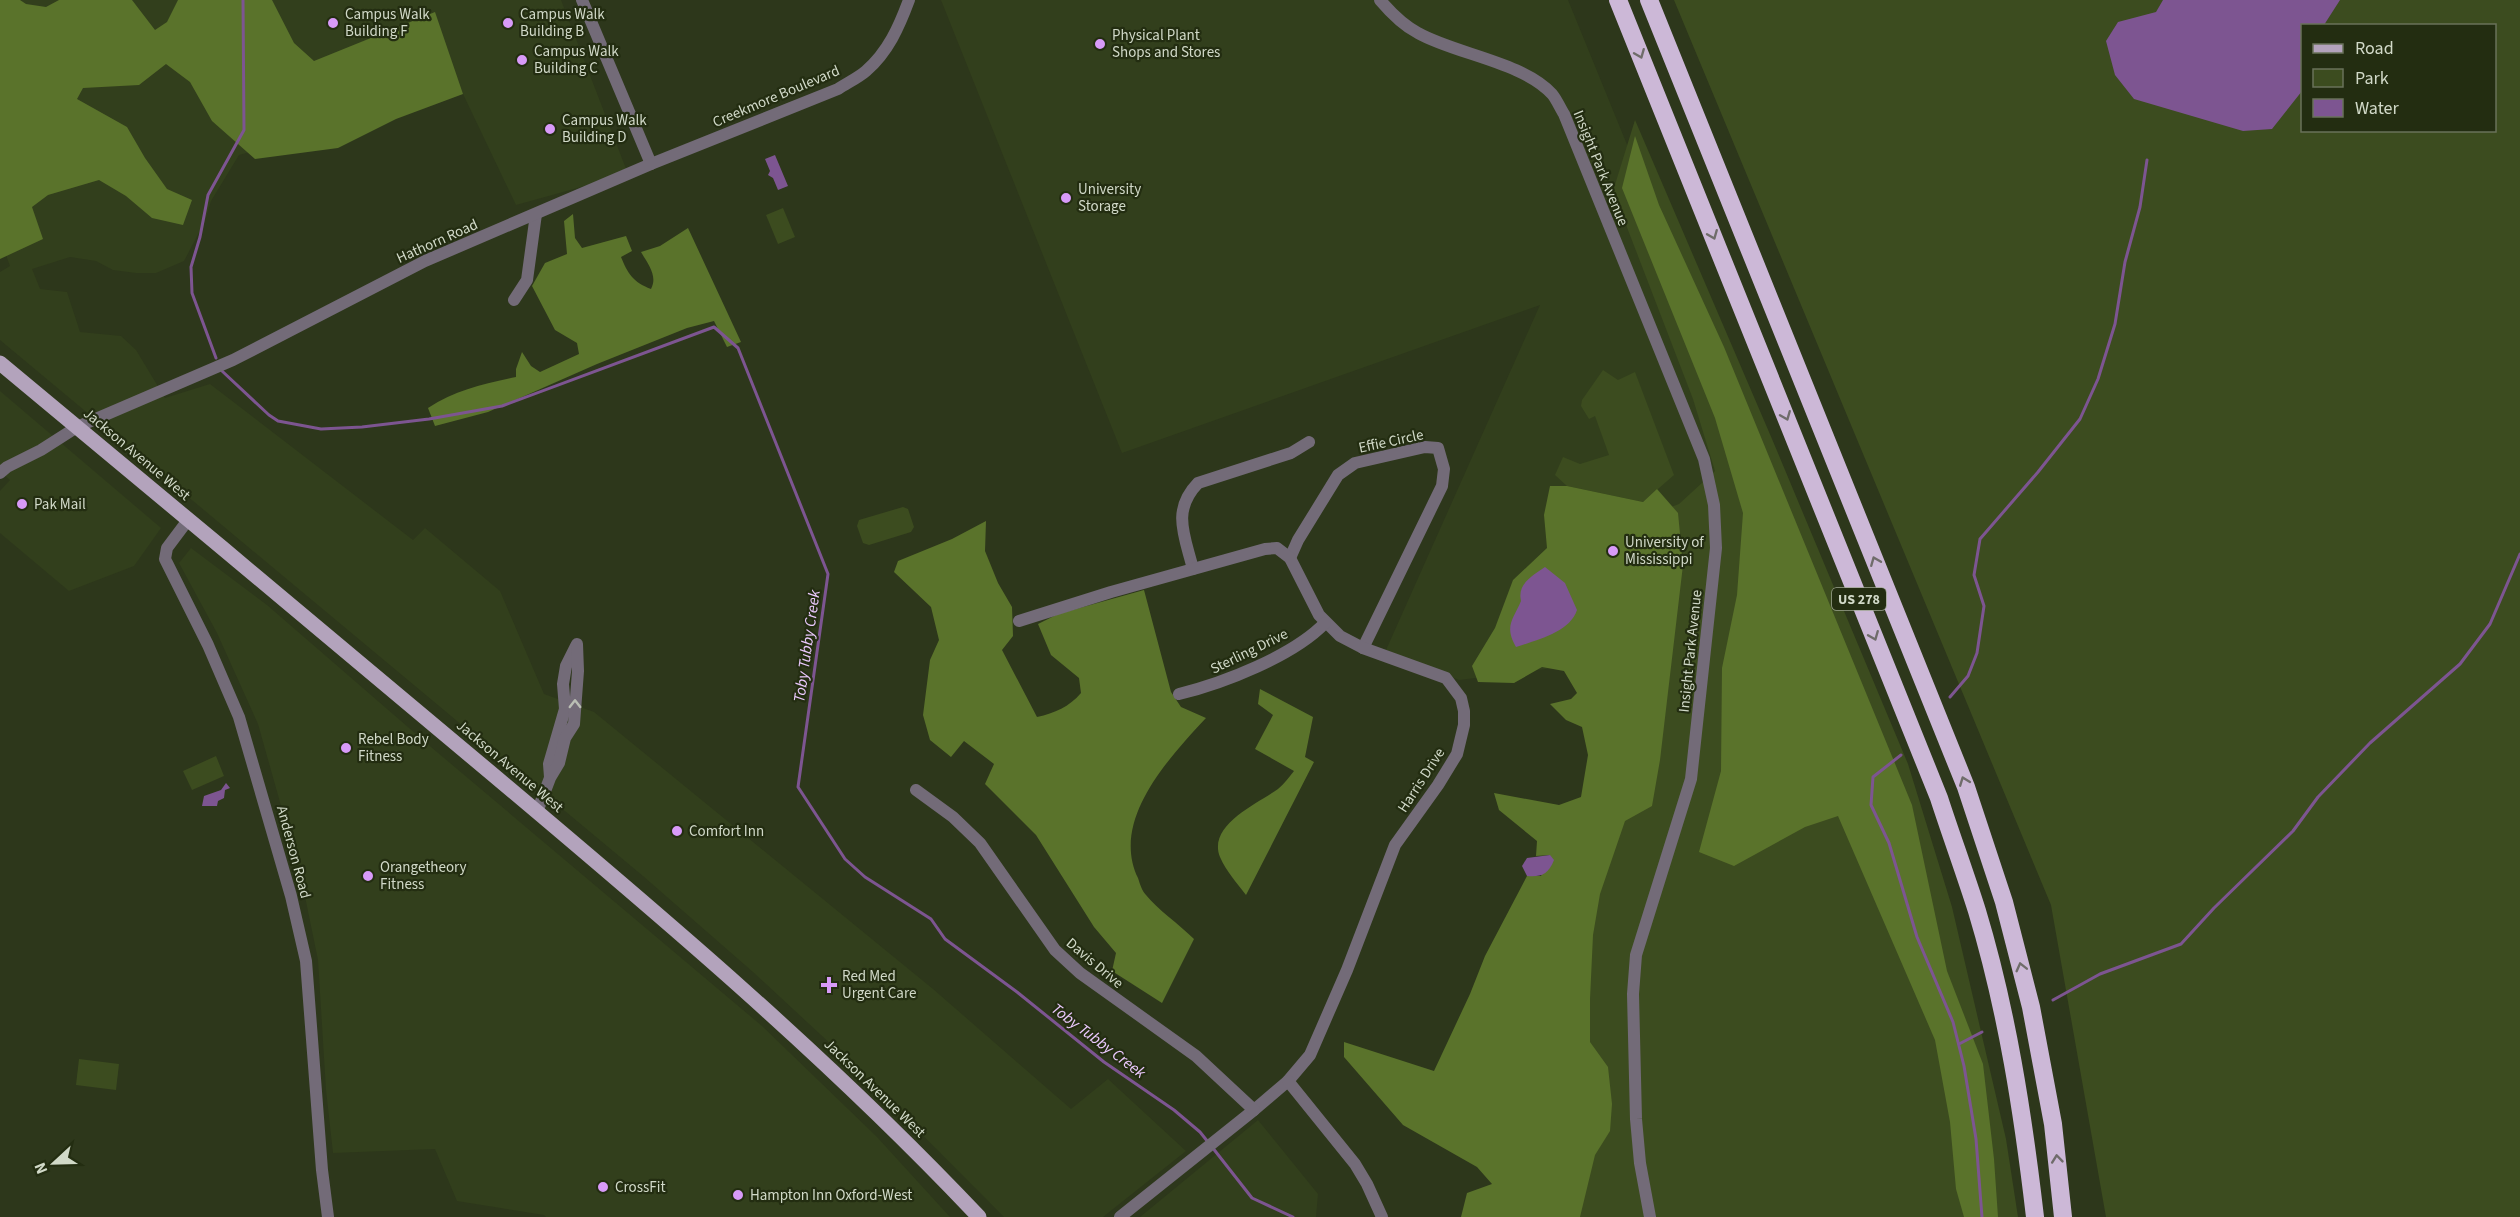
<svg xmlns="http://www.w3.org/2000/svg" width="2520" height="1217" viewBox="0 0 2520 1217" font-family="'Source Sans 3',sans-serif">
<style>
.built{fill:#323f1c}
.green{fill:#3c4c1f;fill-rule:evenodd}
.forest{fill:#5a732b}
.water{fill:#7d5591}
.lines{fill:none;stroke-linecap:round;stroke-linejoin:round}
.stream{stroke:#7d5591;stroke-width:3}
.minor{stroke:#736b78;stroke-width:12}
.major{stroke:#b3a3bc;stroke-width:15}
.highway{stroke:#ccb8d7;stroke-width:18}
.oneway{stroke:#6f6c6a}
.oneway2{stroke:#babeb4}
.poi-dot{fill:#d89af8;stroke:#232d11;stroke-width:2}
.labels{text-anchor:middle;stroke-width:4.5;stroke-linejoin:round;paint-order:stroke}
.shield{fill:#232d11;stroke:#9da591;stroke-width:1.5}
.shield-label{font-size:14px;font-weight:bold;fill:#d1d9c8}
.poi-label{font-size:15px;fill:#d1d9c8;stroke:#232d11;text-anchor:start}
.street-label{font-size:15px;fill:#d1d9c8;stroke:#232d11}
.water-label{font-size:16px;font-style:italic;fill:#eccaff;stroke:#232d11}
</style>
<rect width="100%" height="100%" fill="#2d371b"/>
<g class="built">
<path d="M0,0H561L628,174L516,205L463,94L239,155L211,201L205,221L184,261L156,273H136L113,270L96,261L70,257L32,269L40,289L67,292L80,332L121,336L136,350L165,398L210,384L413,540L425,528L500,591L544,694L594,712L933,989L1071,1109L1108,1079L1186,1151L1103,1217H1004L848,1060L753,972L643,876L0,340V272L10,266L0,239Z"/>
<path d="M941,0H1568L1690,299L1913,831L1694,650L1459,680L1386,650L1540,305L1122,453Z"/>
<path d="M0,391L161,528L134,566L69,591L0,533V491L10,480L0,471Z"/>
<path d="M191,548L267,605L431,747L762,1026L877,1137L950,1217H546L544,1215L457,1201L435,1149L333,1153L326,1090L318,960L301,877L258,724L217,633L179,563Z"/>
<path d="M1258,1120L1318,1194L1316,1217H1140Z"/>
</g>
<g class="green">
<path d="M1674,0H2520V1217H2106L2051,905ZM2302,26H2494V130H2302Z"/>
<path d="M1635,120L1772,439L1908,764L1952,907L2006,1139L2018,1217H1512L1612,785L1596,535L1679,504L1715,471L1693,399L1613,191Z"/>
<path d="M783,208L795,237L778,244L766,215Z"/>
<path d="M1603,370L1618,380L1635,372L1674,475L1643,502L1567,486L1555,475L1563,457L1580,464L1609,455L1595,416L1589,419L1581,406L1582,400Z"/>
<path d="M903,507L908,509L914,527L911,532L869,545L863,543L857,526L859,520Z"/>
<path d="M216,756L224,776L192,790L183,771Z"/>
<path d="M79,1059L119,1064L116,1090L76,1085Z"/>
</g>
<g class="forest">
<path d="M0,0H20L26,4L46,7L59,0H132L155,30L167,22L178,0H272L294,43L314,61L435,12L463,94L396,119L338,148L255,159L212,121L190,82L166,64L139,85L83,88L77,99L127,127L145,158L167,189L192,200L183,225L152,218L126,196L99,180L48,195L32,207L43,239L0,259Z"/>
<path d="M1635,136L1659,205L1724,347L1912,805L1947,971L1983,1064L1994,1159L1998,1217H1964L1956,1189L1950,1122L1935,1040L1838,816L1805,827L1734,866L1699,852L1721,771L1722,668L1737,595L1743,513L1715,418L1622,188Z"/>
<path d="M573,214L575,238L582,248L626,236L632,251L621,257C628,274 633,282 651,289C658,276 648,264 641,252L660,246L688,228L741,342L727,347L714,321L687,328L597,364L488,412L435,426L428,408C456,390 483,384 516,377V369L522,352L531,366L540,372L579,354L577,343L555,330L532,286L545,263L567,254L564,221Z"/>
<path d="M1550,486H1567L1643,502L1657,489L1678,513L1683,565L1660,760L1652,806L1625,821L1600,894L1593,935L1590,999V1042L1608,1067L1612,1104L1610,1131L1595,1155L1580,1217H1461L1467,1193L1492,1184L1477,1167L1403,1125L1344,1057V1042L1434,1071L1470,994L1485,956L1527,876H1541L1550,855L1536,856L1537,841L1499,810L1494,793L1559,805L1581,797L1588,755L1582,727L1566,720L1550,704L1571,699L1577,693L1564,671L1542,667L1514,683L1478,682L1472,666L1495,628L1513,580L1547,548L1544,515Z"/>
<path d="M986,521L985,551L998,583L1012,607L1013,636L1002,650L1037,717C1055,713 1069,707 1081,693L1079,678L1051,655L1038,624L1058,614L1144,590L1171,692L1181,707L1206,718C1169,758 1110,820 1138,878C1140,884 1142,891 1146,895C1157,909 1180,925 1194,939L1162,1003L1112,971L1116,953L1094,927L1036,835L985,784L994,764L964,741L951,757L930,740L923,715L930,660L939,640L931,607L894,572L898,561L952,539Z"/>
<path d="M1260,689L1313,717L1305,757L1314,762L1246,895C1237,883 1226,871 1220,857C1207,825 1259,803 1278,789C1284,784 1289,777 1294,771L1255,749L1273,715L1258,704Z"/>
</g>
<g class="water">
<path d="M2163,0H2340L2324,25L2302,26V91L2272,129L2243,131L2134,99L2115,75L2106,41L2118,22L2156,12Z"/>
<path d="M775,155L788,186L778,190L773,178L768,175L770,171L765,159Z"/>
<path d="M1545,567L1565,583L1577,610C1570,632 1537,640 1516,647C1504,626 1513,620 1521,601C1517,584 1532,576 1545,567Z"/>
<path d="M226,783L230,788L225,790L224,798L218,801L217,806H202L204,796L221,790Z"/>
<path d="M1550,855L1554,860C1548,875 1541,877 1527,876L1522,866L1527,858Z"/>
</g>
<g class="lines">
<g class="stream">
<path d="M216,358L192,293L191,267L200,237L208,195L244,130L243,0"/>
<path d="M222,371L269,415L278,421L321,429L362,427L429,419L502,406L714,327L738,348L828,574L798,787L845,859L865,877L931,919L945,939L1017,992L1104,1062L1174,1110L1200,1132L1208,1142"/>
<path d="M1950,697L1968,676L1977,653L1984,606L1974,575L1980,539L2038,472L2080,419L2098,379L2115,324L2125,262L2140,207L2147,160"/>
<path d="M1901,755L1873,777L1871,805L1889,843L1917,937L1953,1022L1964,1066L1976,1139L1982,1217"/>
<path d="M2053,1000L2100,974L2181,944L2214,908L2293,831L2318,797L2370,743L2460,664L2490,624L2520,554"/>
<path d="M1959,1044L1982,1032"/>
<path d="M1212,1147L1252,1198L1293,1217"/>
</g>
<g class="minor">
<path d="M582,0L651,164"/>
<path d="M1380,0C1391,13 1403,25 1418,33C1455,54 1523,62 1552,94C1557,100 1560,108 1564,114L1704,459L1714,505L1716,548L1691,779L1636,955L1633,994L1636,1119L1640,1163L1650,1217"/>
<path d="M514,300L527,280L536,214"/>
<path d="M0,473L7,467L41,450L77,427L233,360L425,261L651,164L838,89C847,83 858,78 866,71C888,52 899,27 909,0"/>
<path d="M188,520L167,548L165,559L208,645L239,717L291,896L306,961L322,1170L328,1217"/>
<path d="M1290,558L1298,540L1338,475L1355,463L1425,447L1438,448L1444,469L1442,486L1363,648"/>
<path d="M1193,569C1185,536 1171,511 1198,483L1291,453L1309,442"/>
<path d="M1019,621L1111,592L1265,549L1277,548L1290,558L1319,615L1340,636L1363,648L1446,678L1461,698L1464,711V725L1457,754L1438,785L1395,845L1347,970L1310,1055L1288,1081L1254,1110L1120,1217"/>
<path d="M1179,694C1224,683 1293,656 1325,623"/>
<path d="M550,777L549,764L565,709L563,684L566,666L576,646"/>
<path d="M916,790L953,817L980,843L1055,950L1080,973L1196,1056L1254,1110"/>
<path d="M537,812L550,778L559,763L565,738L574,724L578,671L577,644"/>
<path d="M1288,1081L1355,1164L1367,1184L1382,1217"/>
</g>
<path class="major" d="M0,363C164,499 328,636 491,773C660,915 828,1057 979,1217"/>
<g class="highway">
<path d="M1618,0L1939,798C1951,835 1965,873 1977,911C2007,1010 2023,1114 2035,1217"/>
<path d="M1649,0L1966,787L2004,902L2031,1007L2053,1124L2063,1217"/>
</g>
</g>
<defs><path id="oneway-chevron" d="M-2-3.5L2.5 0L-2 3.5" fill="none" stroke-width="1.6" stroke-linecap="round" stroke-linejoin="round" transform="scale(1.5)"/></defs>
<g class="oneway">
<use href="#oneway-chevron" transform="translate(1640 54) rotate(68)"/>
<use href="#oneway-chevron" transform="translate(1713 235) rotate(68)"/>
<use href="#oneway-chevron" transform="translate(1786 416) rotate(68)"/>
<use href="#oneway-chevron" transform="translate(1875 561) rotate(-112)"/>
<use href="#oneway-chevron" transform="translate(1874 636) rotate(68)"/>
<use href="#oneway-chevron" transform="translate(1964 781) rotate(-111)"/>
<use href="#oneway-chevron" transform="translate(2021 967) rotate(-104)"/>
<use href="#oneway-chevron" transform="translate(2057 1159) rotate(-96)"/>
</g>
<use class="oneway2" href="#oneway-chevron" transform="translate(575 704) rotate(-90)"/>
<g class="poi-dot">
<circle cx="333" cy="23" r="6"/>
<circle cx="508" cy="23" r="6"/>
<circle cx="1100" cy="44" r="6"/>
<circle cx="522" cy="60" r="6"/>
<circle cx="550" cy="129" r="6"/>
<circle cx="1066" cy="198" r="6"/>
<circle cx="22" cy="504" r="6"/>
<circle cx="1613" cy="551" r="6"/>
<circle cx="346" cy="748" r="6"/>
<circle cx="677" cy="831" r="6"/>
<circle cx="368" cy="876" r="6"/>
<path d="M826 976h6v6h6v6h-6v6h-6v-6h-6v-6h6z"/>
<circle cx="603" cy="1187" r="6"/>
<circle cx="738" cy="1195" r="6"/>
</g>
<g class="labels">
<rect class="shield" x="1832" y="588" width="54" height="22" rx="4.5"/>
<g class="shield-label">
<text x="1859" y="604">US 278</text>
</g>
<g class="poi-label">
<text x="345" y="19">Campus Walk<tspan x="345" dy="17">Building F</tspan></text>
<text x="520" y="19">Campus Walk<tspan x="520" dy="17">Building B</tspan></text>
<text x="1112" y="40">Physical Plant<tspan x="1112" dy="17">Shops and Stores</tspan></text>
<text x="534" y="56">Campus Walk<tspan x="534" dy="17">Building C</tspan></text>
<text x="562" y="125">Campus Walk<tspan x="562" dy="17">Building D</tspan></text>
<text x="1078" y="194">University<tspan x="1078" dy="17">Storage</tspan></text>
<text x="34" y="509">Pak Mail</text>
<text x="1625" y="547">University of<tspan x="1625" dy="17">Mississippi</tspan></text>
<text x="358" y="744">Rebel Body<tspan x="358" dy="17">Fitness</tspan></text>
<text x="689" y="836">Comfort Inn</text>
<text x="380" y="872">Orangetheory<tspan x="380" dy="17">Fitness</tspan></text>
<text x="842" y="981">Red Med<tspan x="842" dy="17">Urgent Care</tspan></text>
<text x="615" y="1192">CrossFit</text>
<text x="750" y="1200">Hampton Inn Oxford-West</text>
</g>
<g class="street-label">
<text transform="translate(776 96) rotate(-23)" y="5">Creekmore Boulevard</text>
<text transform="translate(1601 168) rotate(68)" y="5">Insight Park Avenue</text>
<text transform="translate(437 241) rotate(-24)" y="5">Hathorn Road</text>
<text transform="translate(1391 441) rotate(-12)" y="5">Effie Circle</text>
<text transform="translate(137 454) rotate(40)" y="5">Jackson Avenue West</text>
<text transform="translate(1249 651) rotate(-26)" y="5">Sterling Drive</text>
<text transform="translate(1690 651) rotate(-84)" y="5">Insight Park Avenue</text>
<text transform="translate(510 766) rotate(40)" y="5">Jackson Avenue West</text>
<text transform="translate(1421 780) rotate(-57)" y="5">Harris Drive</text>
<text transform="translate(294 852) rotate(75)" y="5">Anderson Road</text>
<text transform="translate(1095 963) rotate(40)" y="5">Davis Drive</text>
<text transform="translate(875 1088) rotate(44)" y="5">Jackson Avenue West</text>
</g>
<g class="water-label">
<text transform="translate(806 646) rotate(-82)" y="6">Toby Tubby Creek</text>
<text transform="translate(1099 1040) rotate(37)" y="6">Toby Tubby Creek</text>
</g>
</g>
<rect x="2301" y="24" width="195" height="108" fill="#232d11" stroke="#69725a" stroke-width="1.5"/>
<rect x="2313" y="44" width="30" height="9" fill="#b3a3bc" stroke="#69725a" stroke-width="1.5"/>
<text x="2355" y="54" font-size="18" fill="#d1d9c8">Road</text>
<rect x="2313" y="69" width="30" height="18" fill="#3c4c1f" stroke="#69725a" stroke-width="1.5"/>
<text x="2355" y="84" font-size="18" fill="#d1d9c8">Park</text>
<rect x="2313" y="99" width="30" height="18" fill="#7d5591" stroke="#69725a" stroke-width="1.5"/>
<text x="2355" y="114" font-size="18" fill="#d1d9c8">Water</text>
<g transform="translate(54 1163) rotate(248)" stroke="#232d11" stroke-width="4.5" paint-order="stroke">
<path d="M0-4.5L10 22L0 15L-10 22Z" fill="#d1d9c8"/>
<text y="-9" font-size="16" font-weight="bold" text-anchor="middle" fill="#d1d9c8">N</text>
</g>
</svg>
